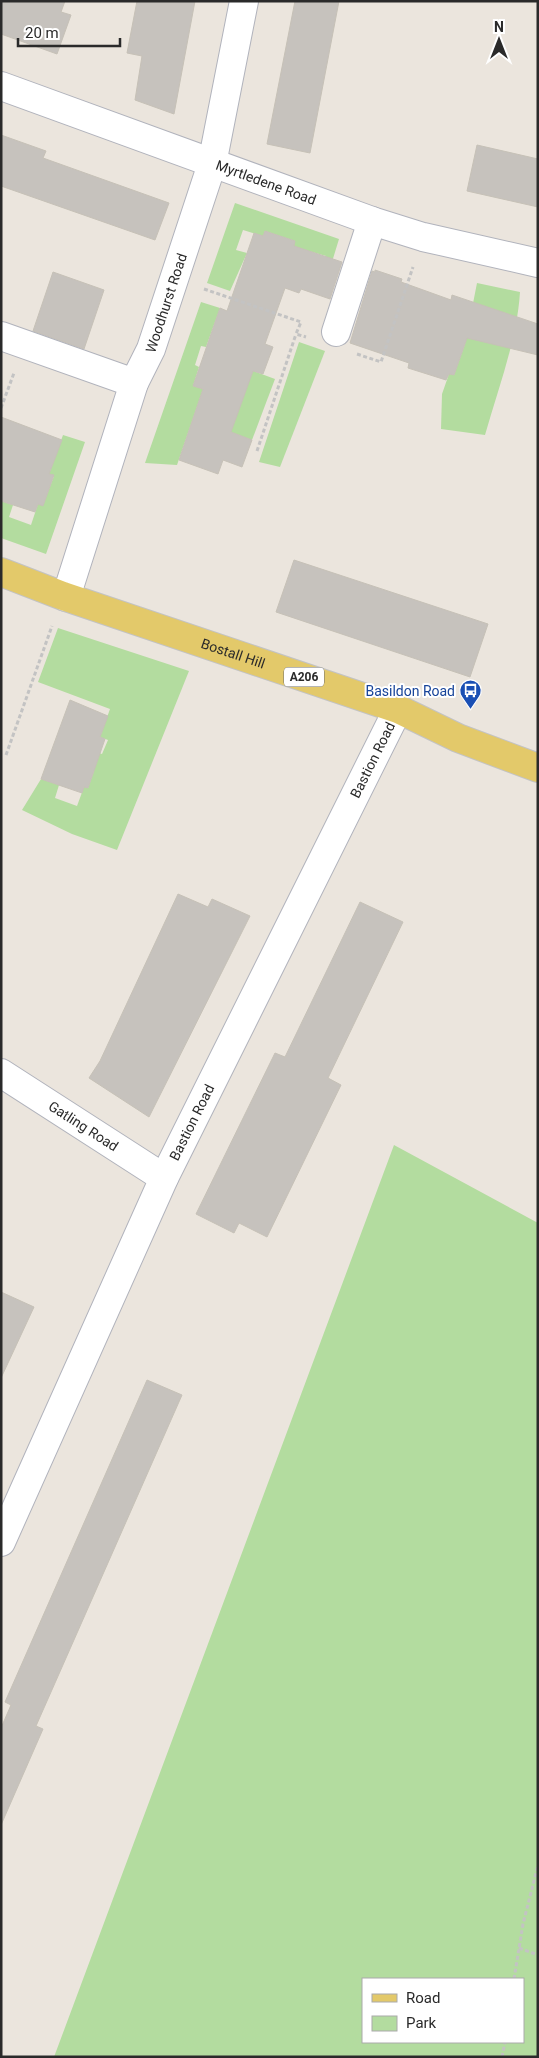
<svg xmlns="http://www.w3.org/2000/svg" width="539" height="2058" viewBox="0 0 539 2058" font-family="Roboto,sans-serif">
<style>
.green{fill:#b3dc9f;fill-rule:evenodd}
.building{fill:#c6c2bd;stroke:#c6c1b7}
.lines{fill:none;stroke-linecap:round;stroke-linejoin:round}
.minor-casing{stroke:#b1b3bc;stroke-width:30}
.major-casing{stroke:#c3c3c3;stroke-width:30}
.path{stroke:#c3c3c3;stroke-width:3;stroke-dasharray:4 2.5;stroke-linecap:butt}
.minor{stroke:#fff;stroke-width:28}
.major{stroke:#e3c96a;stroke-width:28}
.labels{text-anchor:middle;stroke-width:4;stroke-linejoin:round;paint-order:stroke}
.shield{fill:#fff;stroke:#6a6a6a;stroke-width:1}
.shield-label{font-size:12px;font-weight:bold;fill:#2a2a2a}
.street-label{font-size:14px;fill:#2a2a2a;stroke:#fff}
.transit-label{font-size:14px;fill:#164399;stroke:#fff;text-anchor:end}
</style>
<rect width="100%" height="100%" fill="#ebe5dd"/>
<g class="green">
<path d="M235,203L339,239L328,275L326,256L305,250L292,251L295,241L265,231L263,236L243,230L236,250L247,253L230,291L207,283Z"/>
<path d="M477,283L520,292C517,340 498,389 485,435L441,429L442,394L449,374L454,375L465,344Z"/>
<path d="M201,302L220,308L206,347L201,346L195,365L199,367L193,386L203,389L177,465L145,463Z"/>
<path d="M299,342L325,351L280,467L259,462Z"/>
<path d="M237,365L275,379L252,440L225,430Z"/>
<path d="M63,435L85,442L46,554L1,538V501L13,505L9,517L31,525L38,504L43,505L54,476L49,474Z"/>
<path d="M58,628L189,671L117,850L72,834L22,810L41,779L59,785L55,798L77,806L84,787L88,788L94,771L90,769L96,752L102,754L108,740L100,737L110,709L38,682Z"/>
<path d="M394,1145L538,1223V2057H54ZM363,1979H523V2042H363Z"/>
</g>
<g class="building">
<path d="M1,1H65L61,12L71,15L57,54L1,34Z"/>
<path d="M137,1H195L174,114L135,100L142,56L127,53Z"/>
<path d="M295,1H339L310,153L267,144Z"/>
<path d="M1,135L46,151L43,158L169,203L155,240L1,186Z"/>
<path d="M477,145L538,159V207L467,191Z"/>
<path d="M265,231L295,241L294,246L342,262L330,299L301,289L299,293L285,288L265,344L273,347L263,374L253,371L231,432L252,440L242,467L223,460L218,474L179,460L203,389L193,386L220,308L227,311L254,233L263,236Z"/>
<path d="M375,270L402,279L401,282L451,300L452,295L538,324V355L467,338L454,375L449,374L446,380L408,368L409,363L350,343L372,271L375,272Z"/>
<path d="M53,272L104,290L84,349L33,331Z"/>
<path d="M1,417L62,440L49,474L54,475L43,506L38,504L35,512L1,501Z"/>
<path d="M294,560L488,624L470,677L276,612Z"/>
<path d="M70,700L108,716L100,737L105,739L88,788L84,787L82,793L41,779Z"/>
<path d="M178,894L208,907L212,899L250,916L149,1117L89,1078L100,1061Z"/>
<path d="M360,902L403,922L328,1078L341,1085L267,1237L239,1223L234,1233L196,1214L275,1053L285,1057Z"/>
<path d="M1,1292L34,1307L1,1378Z"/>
<path d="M147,1380L182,1395L36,1726L43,1729L1,1825V1728L11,1705L5,1702Z"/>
</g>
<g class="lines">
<defs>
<g id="minor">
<path id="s1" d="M1,86L372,221L423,237L538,263"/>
<path d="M336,332L372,221"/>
<path d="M1,336L134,383"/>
<path id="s2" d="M66,597L134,383L151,349L212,164L244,1"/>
<path id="s3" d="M1,1073L164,1178"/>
<path id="s4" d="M1,1542L164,1178L398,709"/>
</g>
<g id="major">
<path id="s5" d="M1,572L63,596L398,709L458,738L538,768"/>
</g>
</defs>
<use href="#minor" class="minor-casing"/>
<use href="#major" class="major-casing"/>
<g class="path">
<path d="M204,289L301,322L296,334L306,337"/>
<path d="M357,354L381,362L413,267"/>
<path d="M1,408L14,373"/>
<path d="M257,451L296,334"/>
<path d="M6,755L52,626"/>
<path d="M519,1948L538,1955"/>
<path d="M514,1979L523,1924L538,1865"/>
<path d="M502,2057L505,2042"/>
</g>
<use href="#minor" class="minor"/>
<use href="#major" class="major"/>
</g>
<defs>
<symbol id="bus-pin" viewBox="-11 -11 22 30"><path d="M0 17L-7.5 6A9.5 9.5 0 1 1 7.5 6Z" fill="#1a4fb4" stroke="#fff"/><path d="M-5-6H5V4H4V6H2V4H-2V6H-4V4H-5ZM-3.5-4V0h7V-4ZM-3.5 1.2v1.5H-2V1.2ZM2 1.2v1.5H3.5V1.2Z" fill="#fff"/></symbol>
</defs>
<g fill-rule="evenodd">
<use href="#bus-pin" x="458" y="678" width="25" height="34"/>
</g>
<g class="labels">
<rect class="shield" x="284" y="667.5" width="40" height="19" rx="4"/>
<g class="shield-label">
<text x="304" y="681">A206</text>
</g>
<g class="street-label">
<text dy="5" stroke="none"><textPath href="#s1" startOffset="282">Myrtledene Road</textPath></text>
<text dy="5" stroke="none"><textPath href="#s2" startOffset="311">Woodhurst Road</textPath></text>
<text dy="5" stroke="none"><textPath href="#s5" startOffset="246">Bostall Hill</textPath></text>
<text dy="5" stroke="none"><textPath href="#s4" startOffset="866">Bastion Road</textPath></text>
<text dy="5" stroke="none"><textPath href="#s4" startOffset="461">Bastion Road</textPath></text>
<text dy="5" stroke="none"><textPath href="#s3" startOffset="98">Gatling Road</textPath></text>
</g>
<g class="transit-label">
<text x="455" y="696">Basildon Road</text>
</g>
</g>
<rect width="539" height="2058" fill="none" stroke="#2a2a2a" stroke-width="5"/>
<rect x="362" y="1978" width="162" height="65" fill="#ffffff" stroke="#aaaaaa"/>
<rect x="372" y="1994" width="25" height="8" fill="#e3c96a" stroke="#aaaaaa"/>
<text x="406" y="2003" font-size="15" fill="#2a2a2a">Road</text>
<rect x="372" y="2016" width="25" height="15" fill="#b3dc9f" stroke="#aaaaaa"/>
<text x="406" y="2028" font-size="15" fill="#2a2a2a">Park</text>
<g transform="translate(499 40)" stroke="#ffffff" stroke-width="4" paint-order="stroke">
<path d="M0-4L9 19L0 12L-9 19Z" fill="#2a2a2a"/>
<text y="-8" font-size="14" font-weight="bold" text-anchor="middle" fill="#2a2a2a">N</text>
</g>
<path d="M18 38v8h102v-8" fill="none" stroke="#2a2a2a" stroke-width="2.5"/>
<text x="25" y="38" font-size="15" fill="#2a2a2a" stroke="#ffffff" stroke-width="4" paint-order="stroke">20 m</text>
</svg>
